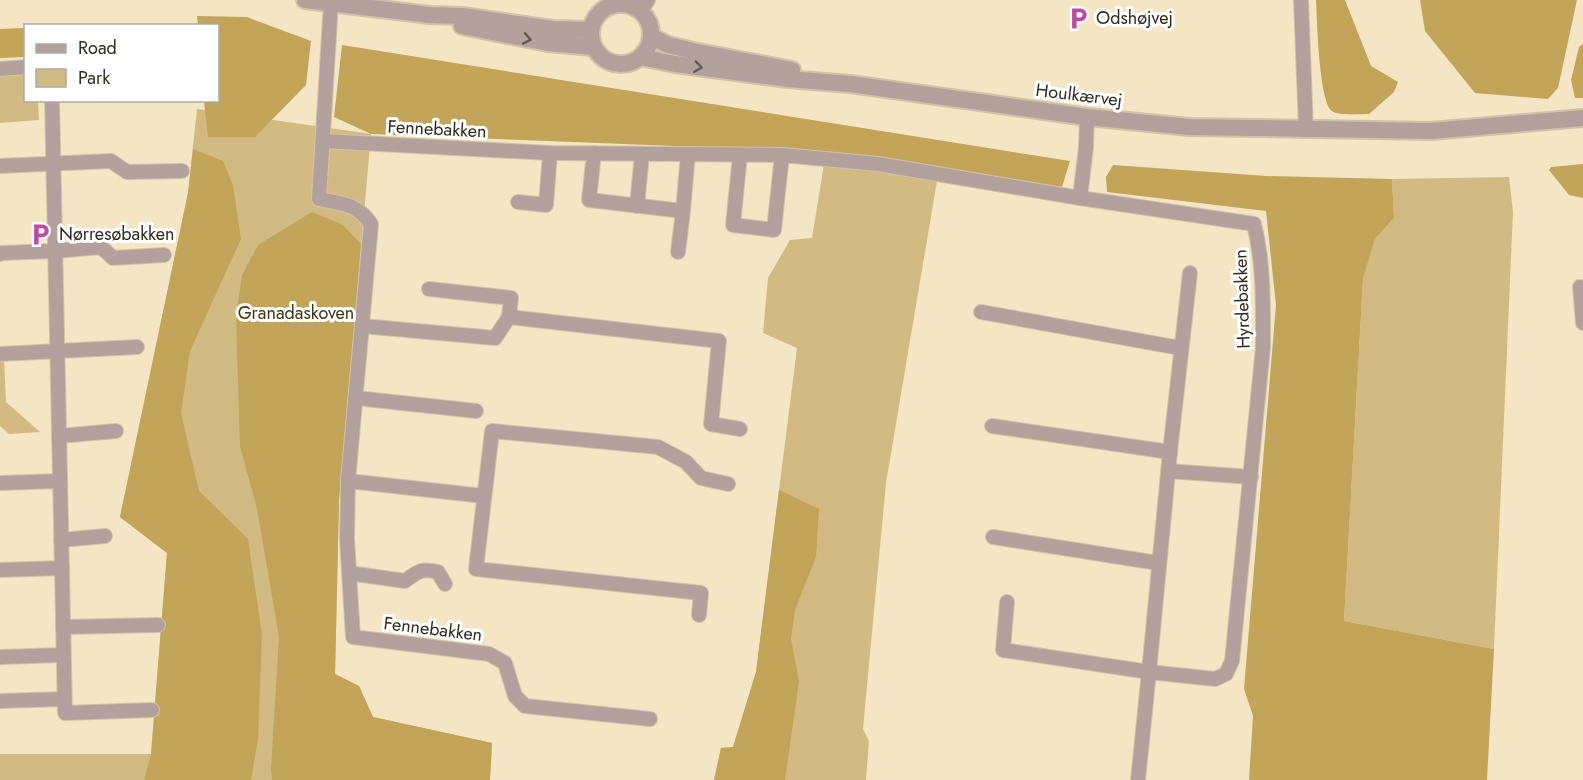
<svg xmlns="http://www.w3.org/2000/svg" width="1583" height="780" viewBox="0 0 1583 780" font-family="Jost,sans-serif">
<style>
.green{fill:#d2bb83}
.forest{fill:#c2a559}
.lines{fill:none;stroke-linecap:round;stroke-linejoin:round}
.minor-casing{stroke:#d1c4a6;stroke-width:16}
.tertiary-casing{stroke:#d1c4a6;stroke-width:20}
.minor{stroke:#b2a19c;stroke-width:14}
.tertiary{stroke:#b2a19c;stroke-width:16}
.oneway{stroke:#635a50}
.labels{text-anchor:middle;stroke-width:6;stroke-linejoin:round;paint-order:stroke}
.poi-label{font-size:18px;fill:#2f2a1d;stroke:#fff;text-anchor:start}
.street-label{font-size:18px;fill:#2f2a1d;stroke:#fff}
.park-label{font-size:18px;fill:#423514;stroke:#fff}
</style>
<rect width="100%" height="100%" fill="#f4e6c4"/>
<g class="green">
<path d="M0,73L25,74L26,100L38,101L39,120L0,123Z"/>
<path d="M197,109L371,134L339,500L335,674L359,686L373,717L492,743L490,780H0V754H151L167,553L120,517L188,193Z"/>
<path d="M826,152L939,169L886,483L863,729L869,741L866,780H714L721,748L733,747L756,672L797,348L763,333L768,278L790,240L812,238Z"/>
<path d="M1509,177L1513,212L1494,649L1344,621L1363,279L1375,239L1394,218L1392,179Z"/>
<path d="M0,358L4,360L6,402L40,432L9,434L0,426Z"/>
</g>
<g class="forest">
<path d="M1316,0H1345L1371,66L1398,82L1394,92L1369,114C1360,114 1338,116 1332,111C1319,102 1317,19 1316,0Z"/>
<path d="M1420,0H1577L1558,88L1548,99L1475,93L1425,31Z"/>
<path d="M197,16L247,17L311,41L306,85L255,137H208L204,101L218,100V26L198,25Z"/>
<path d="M25,28V57L0,58V29Z"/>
<path d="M1583,44V98H1575L1571,80L1579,47Z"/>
<path d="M342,45L1070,161L1062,187L826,152L371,134L334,117Z"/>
<path d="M193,149L223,161L233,185L241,239L190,351L181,413L199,491L248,539L262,635L258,739L251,780H144L151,754L167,553L120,517L188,193Z"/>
<path d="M1583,164V198L1569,195L1549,170L1551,167Z"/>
<path d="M1113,165L1266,176L1392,179L1394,218L1375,239L1363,279L1344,621L1494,649L1487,780H1249L1253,716L1244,689L1276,305L1266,211L1107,192L1106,177Z"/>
<path d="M312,212L343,225L361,244L339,500L335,674L359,686L373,717L492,743L490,780H272L271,769L279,637L257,509L240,446L236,317L242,275L258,245Z"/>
<path d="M779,490L819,509L816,557L795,610L791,639L799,681L785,780H714L721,748L733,747L756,672Z"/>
</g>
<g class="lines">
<defs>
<g id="minor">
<path d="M1301,0L1306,130"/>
<path d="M331,2L319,199C342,204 357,203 371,224L348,481L347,539L353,637L489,654L505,663L515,696L525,706L650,719"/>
<path d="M641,11L648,0"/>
<path d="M0,69L26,67"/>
<path d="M52,100L65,713L152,710"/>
<path d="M1087,117L1086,147L1080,198L1254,224C1264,264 1263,306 1263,347L1232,661L1226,674L1215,679L1149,672L1138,780"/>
<path d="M323,141L550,153L782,155L878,164L1080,198"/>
<path d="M594,153L589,200L683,211L688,154"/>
<path d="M740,155L733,225L774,230L782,155"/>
<path d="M0,166L111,161L127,172L182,171"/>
<path d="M518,202L546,205L550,153"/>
<path d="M637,206L642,154"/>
<path d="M678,252L683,211"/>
<path d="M0,254L2,253L55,251L101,247L113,258L164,255"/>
<path d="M1580,287L1583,323"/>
<path d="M429,289L511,298L509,317"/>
<path d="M981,312L1180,348"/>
<path d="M362,326L495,338L509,317L719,341L711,424L740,429"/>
<path d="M0,354L137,347"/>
<path d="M356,398L476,411"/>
<path d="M992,426L1170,452"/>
<path d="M59,436L116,431"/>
<path d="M1168,471L1251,477"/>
<path d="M348,481L484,496"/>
<path d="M0,483L60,481"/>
<path d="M993,537L1158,563"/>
<path d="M61,540L105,536"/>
<path d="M0,570L62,568"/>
<path d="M349,573L405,581C418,571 422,568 438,572L445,584"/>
<path d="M1007,602L1003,650L1149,672L1170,452L1190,273"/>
<path d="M699,615L701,593L476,569L492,431L658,447L686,462L701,478L728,484"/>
<path d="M63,627L158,625"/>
<path d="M0,657L63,655"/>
<path d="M0,701L64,699"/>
</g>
<g id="tertiary">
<path d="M305,0L430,15L462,16L552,29L591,30"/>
<circle cx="621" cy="34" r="30"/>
<path d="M462,26L548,43L593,47"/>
<path d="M651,36L668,45L693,51L792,70"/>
<path d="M641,57L675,64L788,79L850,84L1087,117L1190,127L1431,131L1583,118"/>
</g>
</defs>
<use href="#minor" class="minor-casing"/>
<use href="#tertiary" class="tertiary-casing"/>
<use href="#minor" class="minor"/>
<use href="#tertiary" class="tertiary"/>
</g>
<defs><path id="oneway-chevron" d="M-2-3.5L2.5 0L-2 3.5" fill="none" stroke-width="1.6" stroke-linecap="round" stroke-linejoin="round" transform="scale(1.5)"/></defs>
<g class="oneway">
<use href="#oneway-chevron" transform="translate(527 39) rotate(11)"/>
<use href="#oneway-chevron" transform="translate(698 67) rotate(8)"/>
</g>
<defs>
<symbol id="parking-bare" viewBox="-9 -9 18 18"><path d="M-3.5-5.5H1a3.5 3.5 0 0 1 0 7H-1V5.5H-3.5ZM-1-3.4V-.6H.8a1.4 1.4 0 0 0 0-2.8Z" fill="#bc4ba7" stroke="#fff" stroke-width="2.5" paint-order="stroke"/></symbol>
</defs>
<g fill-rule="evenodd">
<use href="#parking-bare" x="1062" y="2" width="33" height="33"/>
<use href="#parking-bare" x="24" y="218" width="33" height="33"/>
</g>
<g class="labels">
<g class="poi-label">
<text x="1096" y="24">Odshøjvej</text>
<text x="59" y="240">Nørresøbakken</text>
</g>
<g class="street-label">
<text transform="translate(1079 95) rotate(7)" y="6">Houlkærvej</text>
<text transform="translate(437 129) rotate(3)" y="6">Fennebakken</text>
<text transform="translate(1242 299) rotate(-92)" y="6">Hyrdebakken</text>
<text transform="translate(433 629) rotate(7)" y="6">Fennebakken</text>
</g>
<g class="park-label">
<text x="296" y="319">Granadaskoven</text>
</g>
</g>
<rect x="24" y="24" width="195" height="78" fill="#ffffff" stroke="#acaaa5" stroke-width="1.5"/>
<rect x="36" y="44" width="30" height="9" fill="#b2a19c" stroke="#acaaa5" stroke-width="1.5"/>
<text x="78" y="54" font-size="18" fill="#2f2a1d">Road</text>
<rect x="36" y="69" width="30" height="18" fill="#d2bb83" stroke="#acaaa5" stroke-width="1.5"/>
<text x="78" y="84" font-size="18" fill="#2f2a1d">Park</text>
</svg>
